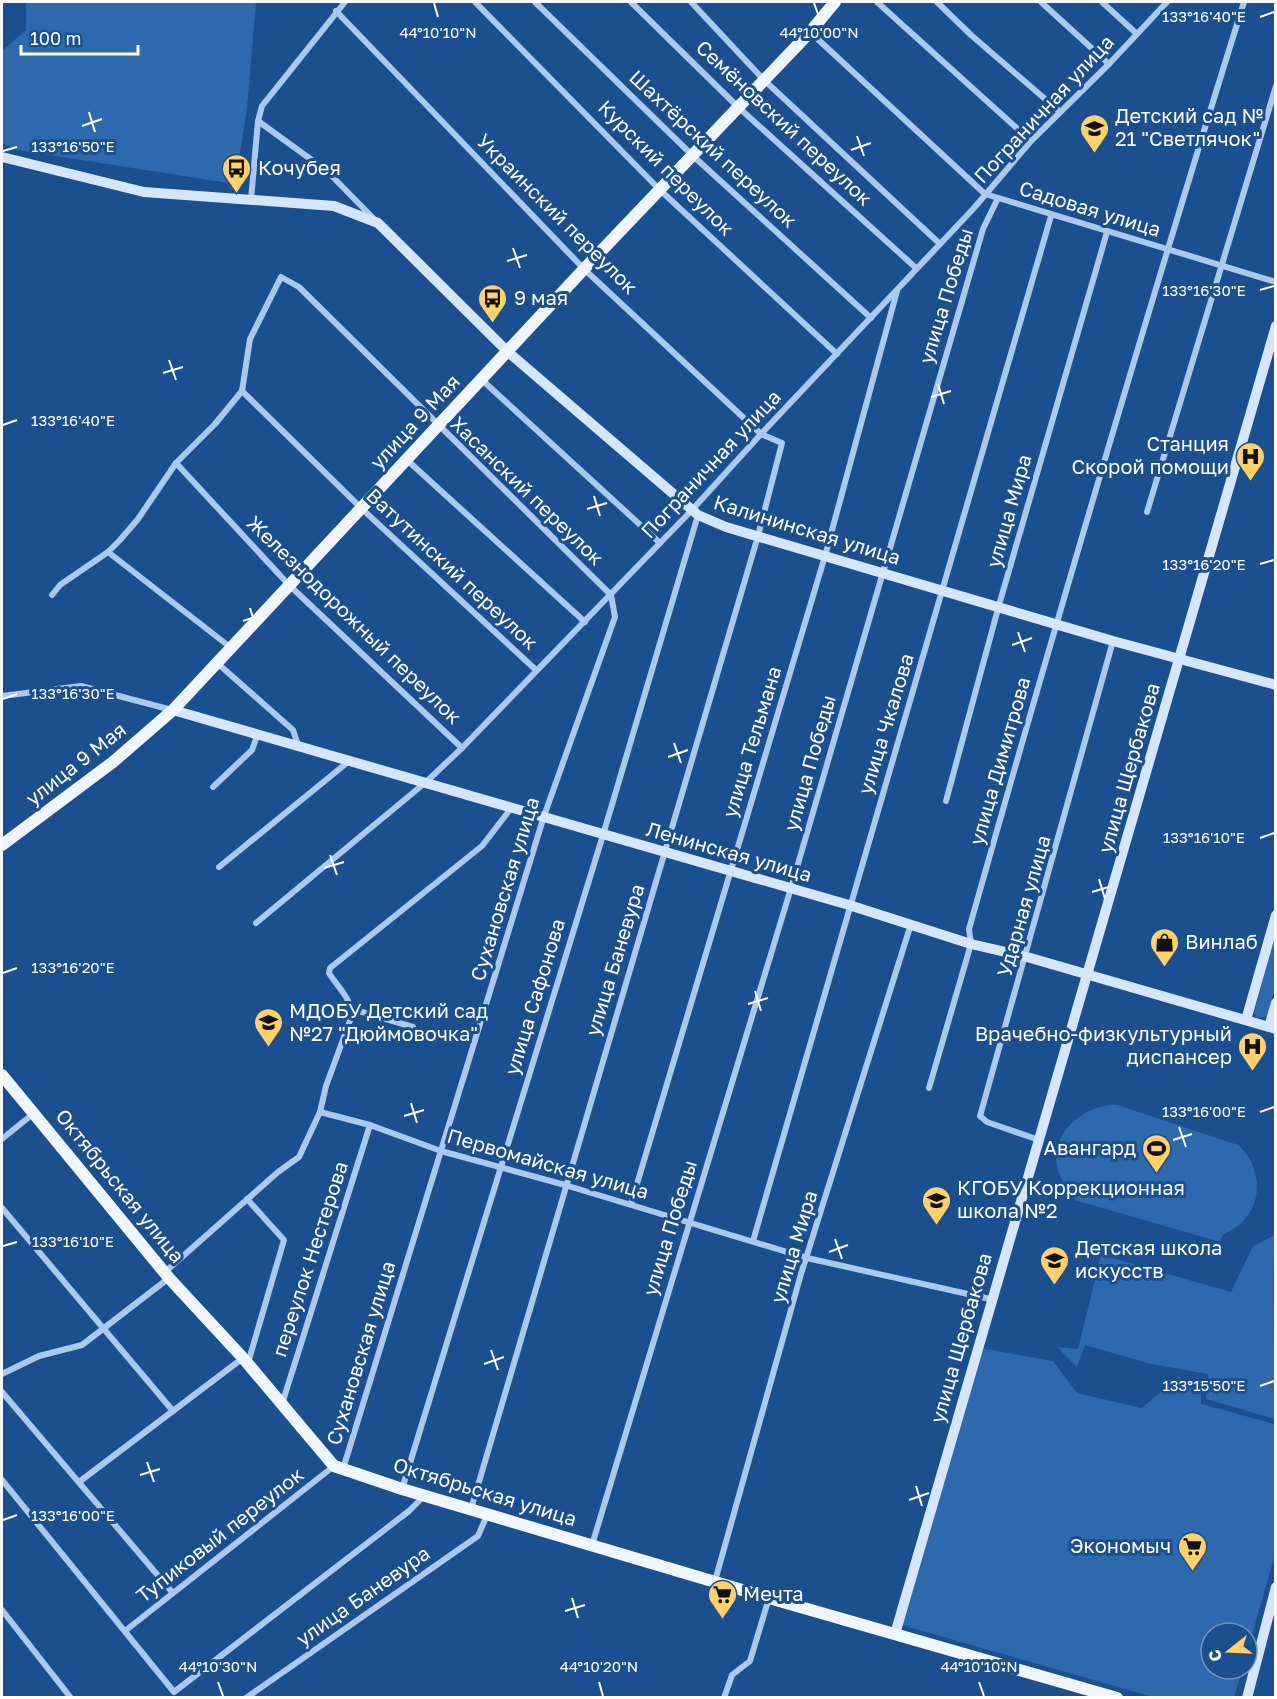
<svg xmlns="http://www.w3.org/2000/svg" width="1277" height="1699" viewBox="0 0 1277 1699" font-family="'Golos Text',sans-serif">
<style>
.green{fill:#2e69ad}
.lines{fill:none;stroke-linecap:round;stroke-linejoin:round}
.street{stroke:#a9c9ee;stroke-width:6}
.secondary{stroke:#d6e6fa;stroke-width:10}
.primary{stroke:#f0f6ff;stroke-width:12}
.ticks{fill:none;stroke:#fff;stroke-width:2}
.labels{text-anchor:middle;stroke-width:6;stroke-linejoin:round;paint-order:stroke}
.street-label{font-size:20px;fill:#fff;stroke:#1b4f8f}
.poi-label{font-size:20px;fill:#fff;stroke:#1b4f8f;text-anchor:start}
.ticks-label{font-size:15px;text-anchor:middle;fill:#fff;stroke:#1b4f8f;stroke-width:6;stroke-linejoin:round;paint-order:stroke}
</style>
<rect width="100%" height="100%" fill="#1b4f8f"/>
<g class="green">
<path d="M26,2H256L247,109L235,184L17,150L2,143V51L26,30Z"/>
<path d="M1275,935V987L1267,1017L1256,1018L1254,1013Z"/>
<path d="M1108,1105H1117L1238,1145C1261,1166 1265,1202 1240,1224C1232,1232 1223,1231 1220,1242L1075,1200C1073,1190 1064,1186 1060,1176C1046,1140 1075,1111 1108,1105Z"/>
<path d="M1275,1235L1273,1276L1275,1419L1206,1399L1208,1374L1151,1364L1085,1345L1077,1367L1057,1347L1078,1349L1101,1255L1231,1292L1253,1246Z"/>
<path d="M980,1348L1053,1361L1077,1393L1142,1408L1178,1377L1201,1384V1404L1275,1424V1554L1247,1653V1633H1211V1669H1243L1234,1697H1153L898,1624Z"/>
</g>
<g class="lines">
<g class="street">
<path d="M475,2L660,190L837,354"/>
<path d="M535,2L692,155L871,318"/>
<path d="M631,2L737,106L916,268"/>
<path d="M691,2L763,79L940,244"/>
<path d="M877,2L1031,141"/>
<path d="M937,2L971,35L1059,111"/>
<path d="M1041,2L1109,64"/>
<path d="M1102,2L1137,34"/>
<path d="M336,11L584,269L761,434L782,443L758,536L471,1509"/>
<path d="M810,32L985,194L1276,282"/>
<path d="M258,121L327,171L373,218"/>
<path d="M251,200L258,121L262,106L345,2"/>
<path d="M482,380L660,543"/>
<path d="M242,391L361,508L536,670"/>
<path d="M407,460L585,622"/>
<path d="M176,463L289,585L462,748"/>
<path d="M1147,512L1276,86"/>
<path d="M108,552L230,647"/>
<path d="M52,595L60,585L108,552L120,540L138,519L176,463L215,424L242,391L250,339L281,277L299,287L611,595L615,617L544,816L343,1469"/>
<path d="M216,662L293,730L299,748"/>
<path d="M2,696L81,686L172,710"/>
<path d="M213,787L252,750L257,736"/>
<path d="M946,801L999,605L1107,232"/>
<path d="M219,867L348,762"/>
<path d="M256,923L426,782L462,748L691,511L761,434L974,208L1031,141L1109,64L1167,2"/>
<path d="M352,1009L413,1027"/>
<path d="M929,1088L971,944L969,929C1057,618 1148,309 1244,2"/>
<path d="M320,1112L370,1125L441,1151L565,1185L807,1258L990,1299"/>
<path d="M2,1139L34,1113"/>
<path d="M1039,1140L987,1122L980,1116L1113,641"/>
<path d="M247,1199L284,1240L248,1363"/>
<path d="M631,1204L825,556L897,291"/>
<path d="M2,1208L173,1411"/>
<path d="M753,1241L1051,216"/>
<path d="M165,1272L278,1172L299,1157L320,1112L326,1086L351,1018C353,999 338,988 329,973L330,968L482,846L512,807"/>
<path d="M2,1374L39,1356L82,1345L169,1278"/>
<path d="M2,1392L172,1592"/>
<path d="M282,1404L370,1125"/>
<path d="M2,1480L174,1692L409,1511L425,1495"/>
<path d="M79,1482L243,1358"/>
<path d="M402,1489L603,835L698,515"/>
<path d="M592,1545L791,888L983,229L998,198"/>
<path d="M715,1581L801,1274L911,924"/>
<path d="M2,1610L71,1698"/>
<path d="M125,1631L334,1466"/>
<path d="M246,1698L478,1536L488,1513"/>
<path d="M724,1698L732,1675L750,1661L769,1598"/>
</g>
<g class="secondary">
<path d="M2,157L144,192L334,206L378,223L508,352L698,515L726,527L1113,641L1276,685"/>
<path d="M173,710L849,905L971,944L1027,957L1276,1029"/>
<path d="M1246,1020L1276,915"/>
<path d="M1269,1027L1276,1003"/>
<path d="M895,1634L1276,326"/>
<path d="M1247,1698L1276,1587"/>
</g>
<g class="primary">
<path d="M2,845L113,762L173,710L584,269L810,32L835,2"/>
<path d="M2,1075L169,1278L243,1358L334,1466L402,1489L769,1598L1117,1698"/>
</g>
</g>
<path class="ticks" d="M434,3L438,17M814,3L819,17M1260,17L1274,12M89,112L95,132M82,126L102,119M857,136L864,156M851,150L871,143M3,151L17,147M513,248L520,268M507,261L527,255M1260,290L1274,286M169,360L176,380M163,373L183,367M938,384L944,404M931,397L951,391M3,425L17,420M594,496L600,516M587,509L607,503M1260,564L1274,560M250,608L256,628M243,621L263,614M1018,632L1025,652M1012,645L1032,638M3,699L17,694M674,743L681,763M668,757L688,750M1260,838L1274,833M330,855L337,875M324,868L344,862M1099,879L1105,899M1092,892L1112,886M3,973L17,968M755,991L761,1011M748,1004L768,998M411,1103L417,1123M1260,1112L1274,1107M404,1116L424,1110M1179,1127L1186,1147M1173,1140L1192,1134M835,1239L842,1259M3,1246L17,1242M829,1252L848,1245M491,1350L498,1370M484,1364L504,1357M1260,1386L1274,1381M147,1462L154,1482M140,1475L160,1469M916,1486L922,1506M909,1500L929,1493M3,1520L17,1515M572,1598L578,1618M565,1611L585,1605M218,1682L223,1696M599,1682L603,1696M979,1682L984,1696"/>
<defs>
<symbol id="school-pin" viewBox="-11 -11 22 30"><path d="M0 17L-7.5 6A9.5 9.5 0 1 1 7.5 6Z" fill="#ffd166" stroke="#1b4f8f"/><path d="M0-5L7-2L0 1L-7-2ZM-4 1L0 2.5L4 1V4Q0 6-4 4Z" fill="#111"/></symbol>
<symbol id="bus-pin" viewBox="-11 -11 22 30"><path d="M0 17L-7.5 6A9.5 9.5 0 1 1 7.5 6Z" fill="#ffd166" stroke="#1b4f8f"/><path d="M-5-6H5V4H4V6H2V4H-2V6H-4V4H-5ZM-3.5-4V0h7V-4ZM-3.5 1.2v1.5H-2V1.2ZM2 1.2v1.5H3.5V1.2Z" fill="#111"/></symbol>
<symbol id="hospital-pin" viewBox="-11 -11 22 30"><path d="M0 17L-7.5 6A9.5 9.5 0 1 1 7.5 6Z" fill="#ffd166" stroke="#1b4f8f"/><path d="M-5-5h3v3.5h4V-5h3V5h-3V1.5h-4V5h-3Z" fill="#111"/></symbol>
<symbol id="shop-pin" viewBox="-11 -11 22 30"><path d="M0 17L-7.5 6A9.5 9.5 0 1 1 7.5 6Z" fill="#ffd166" stroke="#1b4f8f"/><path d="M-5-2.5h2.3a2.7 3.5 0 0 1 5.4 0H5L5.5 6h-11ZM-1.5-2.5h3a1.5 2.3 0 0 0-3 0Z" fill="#111"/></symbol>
<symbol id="stadium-pin" viewBox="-11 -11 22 30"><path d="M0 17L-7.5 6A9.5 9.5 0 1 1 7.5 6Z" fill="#ffd166" stroke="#1b4f8f"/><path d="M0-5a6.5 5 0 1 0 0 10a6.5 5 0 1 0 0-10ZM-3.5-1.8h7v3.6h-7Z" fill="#111"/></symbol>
<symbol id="supermarket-pin" viewBox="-11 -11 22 30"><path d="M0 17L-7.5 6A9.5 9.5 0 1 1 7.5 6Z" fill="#ffd166" stroke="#1b4f8f"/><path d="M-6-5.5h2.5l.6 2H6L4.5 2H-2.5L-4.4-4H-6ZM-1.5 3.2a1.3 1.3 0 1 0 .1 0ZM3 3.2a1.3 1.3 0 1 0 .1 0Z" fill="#111"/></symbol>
</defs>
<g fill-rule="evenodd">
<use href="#school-pin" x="1078" y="112" width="33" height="45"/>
<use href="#bus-pin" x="220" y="152" width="33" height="45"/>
<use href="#bus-pin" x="476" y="282" width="33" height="45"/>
<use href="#hospital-pin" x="1234" y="440" width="33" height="45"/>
<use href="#shop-pin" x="1148" y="926" width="33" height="45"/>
<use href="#school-pin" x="252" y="1006" width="33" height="45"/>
<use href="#hospital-pin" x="1236" y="1030" width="33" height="45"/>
<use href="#stadium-pin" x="1140" y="1132" width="33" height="45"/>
<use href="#school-pin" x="920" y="1184" width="33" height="45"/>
<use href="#school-pin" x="1038" y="1244" width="33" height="45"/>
<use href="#supermarket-pin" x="1176" y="1530" width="33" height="45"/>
<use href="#supermarket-pin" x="706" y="1578" width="33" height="45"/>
</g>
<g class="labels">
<g class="street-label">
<text transform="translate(1044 109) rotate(-47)" y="7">Пограничная улица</text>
<text transform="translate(784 123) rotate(43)" y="7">Семёновский переулок</text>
<text transform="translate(713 149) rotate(43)" y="7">Шахтёрский переулок</text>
<text transform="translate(666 168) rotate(45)" y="7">Курский переулок</text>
<text transform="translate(1090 209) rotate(17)" y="7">Садовая улица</text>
<text transform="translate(557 214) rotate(45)" y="7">Украинский переулок</text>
<text transform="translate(946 296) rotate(-73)" y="7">улица Победы</text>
<text transform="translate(415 422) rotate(-47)" y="7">улица 9 Мая</text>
<text transform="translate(711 464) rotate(-47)" y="7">Пограничная улица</text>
<text transform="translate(527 491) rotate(44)" y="7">Хасанский переулок</text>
<text transform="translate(1009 511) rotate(-74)" y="7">улица Мира</text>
<text transform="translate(807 530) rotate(17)" y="7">Калининская улица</text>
<text transform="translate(452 569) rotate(43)" y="7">Ватутинский переулок</text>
<text transform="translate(354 620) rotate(44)" y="7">Железнодорожный переулок</text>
<text transform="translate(886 724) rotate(-73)" y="7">улица Чкалова</text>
<text transform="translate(752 742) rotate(-73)" y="7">улица Тельмана</text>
<text transform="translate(1000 761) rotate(-74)" y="7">улица Димитрова</text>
<text transform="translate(810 763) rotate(-74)" y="7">улица Победы</text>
<text transform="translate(76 764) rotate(-38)" y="7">улица 9 Мая</text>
<text transform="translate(1129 768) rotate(-74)" y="7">улица Щербакова</text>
<text transform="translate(729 852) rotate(16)" y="7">Ленинская улица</text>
<text transform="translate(505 889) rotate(-73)" y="7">Сухановская улица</text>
<text transform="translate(1024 906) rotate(-74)" y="7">Ударная улица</text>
<text transform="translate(615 960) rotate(-73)" y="7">улица Баневура</text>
<text transform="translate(535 997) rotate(-73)" y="7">улица Сафонова</text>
<text transform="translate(548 1164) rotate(16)" y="7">Первомайская улица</text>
<text transform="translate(120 1186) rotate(51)" y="7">Октябрьская улица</text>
<text transform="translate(670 1228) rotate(-73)" y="7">улица Победы</text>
<text transform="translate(794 1247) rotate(-73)" y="7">улица Мира</text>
<text transform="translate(310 1259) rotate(-72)" y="7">переулок Нестерова</text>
<text transform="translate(961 1338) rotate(-74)" y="7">улица Щербакова</text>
<text transform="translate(361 1353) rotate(-73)" y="7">Сухановская улица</text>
<text transform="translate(485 1492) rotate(17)" y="7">Октябрьская улица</text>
<text transform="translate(220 1535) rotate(-38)" y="7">Тупиковый переулок</text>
<text transform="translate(363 1596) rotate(-35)" y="7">улица Баневура</text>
</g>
<g class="poi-label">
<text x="1115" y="123">Детский сад №<tspan x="1115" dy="23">21 "Светлячок"</tspan></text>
<text x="258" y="175">Кочубея</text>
<text x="514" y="305">9 мая</text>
<text x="1229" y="451" text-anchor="end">Станция<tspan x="1229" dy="23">Скорой помощи</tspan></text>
<text x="1185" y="949">Винлаб</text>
<text x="289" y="1018">МДОБУ Детский сад<tspan x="289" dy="23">№27 "Дюймовочка"</tspan></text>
<text x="1232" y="1041" text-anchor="end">Врачебно-физкультурный<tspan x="1232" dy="23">диспансер</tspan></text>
<text x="1136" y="1155" text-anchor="end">Авангард</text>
<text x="957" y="1195">КГОБУ Коррекционная<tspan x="957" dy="23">школа №2</tspan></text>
<text x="1075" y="1255">Детская школа<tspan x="1075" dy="23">искусств</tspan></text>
<text x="1171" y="1553" text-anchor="end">Экономыч</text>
<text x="743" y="1601">Мечта</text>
</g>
</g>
<g class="ticks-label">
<text x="1204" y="22">133°16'40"E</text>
<text x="438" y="38">44°10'10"N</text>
<text x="819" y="38">44°10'00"N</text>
<text x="73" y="152">133°16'50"E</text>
<text x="1204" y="296">133°16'30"E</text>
<text x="73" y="426">133°16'40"E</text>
<text x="1204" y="570">133°16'20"E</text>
<text x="73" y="699">133°16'30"E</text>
<text x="1204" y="843">133°16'10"E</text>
<text x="73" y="973">133°16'20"E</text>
<text x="1204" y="1117">133°16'00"E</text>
<text x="73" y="1247">133°16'10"E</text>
<text x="1204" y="1391">133°15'50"E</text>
<text x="73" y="1521">133°16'00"E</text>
<text x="218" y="1672">44°10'30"N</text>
<text x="599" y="1672">44°10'20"N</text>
<text x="979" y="1672">44°10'10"N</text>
</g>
<rect width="1277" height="1699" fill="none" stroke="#ffffff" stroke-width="6"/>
<g transform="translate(1229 1651) rotate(252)"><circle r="28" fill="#1b4f8f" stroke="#7695bc" stroke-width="1.5"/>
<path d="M0-4.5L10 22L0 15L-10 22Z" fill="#ffd166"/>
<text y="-9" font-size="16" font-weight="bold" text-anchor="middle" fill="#ffffff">С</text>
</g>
<path d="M21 45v9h117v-9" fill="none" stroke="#ffffff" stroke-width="3"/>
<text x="30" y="45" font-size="18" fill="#ffffff" stroke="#1b4f8f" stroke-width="4.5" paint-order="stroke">100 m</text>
</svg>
